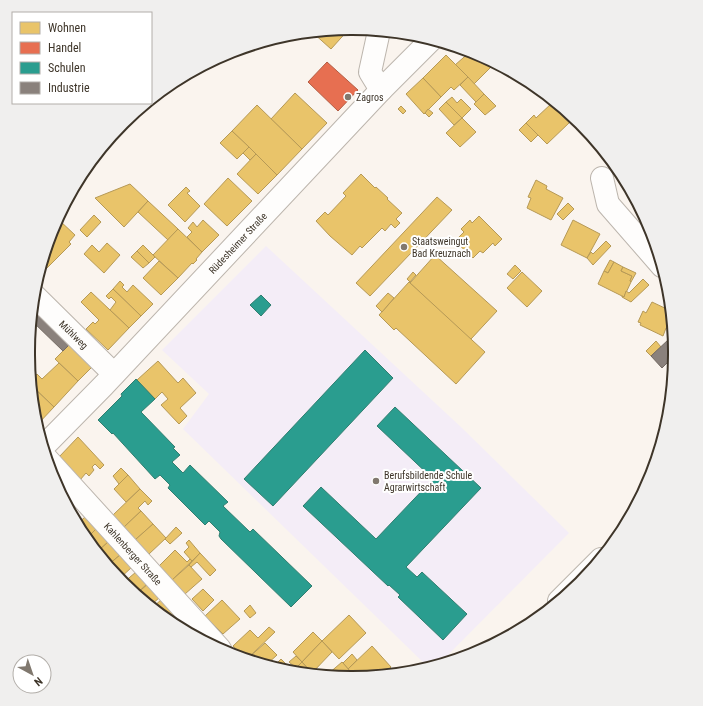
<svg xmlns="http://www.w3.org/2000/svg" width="703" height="706" viewBox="0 0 703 706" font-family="'Roboto Condensed',sans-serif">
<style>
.education{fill:#f4edf7}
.homes{fill:#e9c46a;stroke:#b69956}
.shops{fill:#e76f51;stroke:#b45e45}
.schools{fill:#2a9d8f;stroke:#307e70}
.industry{fill:#8a817c;stroke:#736a63}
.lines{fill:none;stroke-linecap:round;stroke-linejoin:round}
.minor-casing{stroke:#bcb5ad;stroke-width:24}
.minor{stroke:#fefdfc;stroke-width:22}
.poi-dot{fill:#80786e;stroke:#fff;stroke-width:1.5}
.labels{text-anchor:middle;stroke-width:4;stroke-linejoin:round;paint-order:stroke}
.poi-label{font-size:10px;fill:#3e3529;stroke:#fff;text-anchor:start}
.street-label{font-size:10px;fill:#3e3529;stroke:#fff}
.rim{fill:none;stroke:#3e3529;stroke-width:2}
</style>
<rect width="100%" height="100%" fill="#faf4ee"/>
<path class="education" d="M266,246L461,427L569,533L439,664L429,668L183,429L209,394L162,350Z"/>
<g class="homes">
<path d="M350,28L331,49L312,32Z"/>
<path d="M471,51L495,63L474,84L455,65Z"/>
<path d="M446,55L468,77L454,90L451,87L441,97L423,78Z"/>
<path d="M468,77L484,94L476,102L460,85Z"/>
<path d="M423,78L441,97L424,114L406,94Z"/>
<path d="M295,93L327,123L302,149L271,119Z"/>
<path d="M484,94L496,106L485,115L474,104Z"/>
<path d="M452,97L457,103L461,99L471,109L462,118L446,102Z"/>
<path d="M446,102L462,118L454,125L439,109Z"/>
<path d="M552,103L570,122L547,144L526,123L534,115L536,118Z"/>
<path d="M257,105L302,149L277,175L232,131Z"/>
<path d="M401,106L406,111L403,114L398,109Z"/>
<path d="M428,109L433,113L429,117L425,113Z"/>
<path d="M462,118L476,132L460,147L446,133Z"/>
<path d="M526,123L538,135L531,142L519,130Z"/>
<path d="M232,131L249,147L237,159L220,143Z"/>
<path d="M249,147L256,154L250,160L243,153Z"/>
<path d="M256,154L277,175L258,194L237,174Z"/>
<path d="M361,174L375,188L376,187L388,198L387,199L402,213L396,219L400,223L395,228L391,224L385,231L382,228L362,248L360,246L352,255L330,236L316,221L325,212L328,215L346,196L343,193Z"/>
<path d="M228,178L252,201L227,226L204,204Z"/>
<path d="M536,180L547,186L546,189L563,198L551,220L527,208L531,198L528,197Z"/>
<path d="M130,184L148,201L124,227L95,198Z"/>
<path d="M186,187L190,191L187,193L200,206L185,222L168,205Z"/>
<path d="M437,197L452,210L370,296L356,283Z"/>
<path d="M148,201L178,229L168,240L138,212Z"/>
<path d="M568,203L574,209L563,220L557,214Z"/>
<path d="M94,215L101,222L87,237L80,230Z"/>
<path d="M479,216L502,239L495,246L493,243L483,253L480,251L473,258L455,241L464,232L461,229L470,220L472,223Z"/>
<path d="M59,220L75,235L69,242L71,244L44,271L41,267L53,228Z"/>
<path d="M203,220L219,235L202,252L187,237L192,232L188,228L193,222L197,227Z"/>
<path d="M573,220L600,234L587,258L561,245Z"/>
<path d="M178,229L202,252L196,259L197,260L193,264L192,263L178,278L153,255Z"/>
<path d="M606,241L611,246L593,265L587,258L591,252L593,254Z"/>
<path d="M107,243L120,255L104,273L84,254L92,245L99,252Z"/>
<path d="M143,245L155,257L149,263L137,251Z"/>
<path d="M137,251L149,263L143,268L131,257Z"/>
<path d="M435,255L497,311L471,339L468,338L410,283Z"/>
<path d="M610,260L614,262L608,273L604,271Z"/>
<path d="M159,261L178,278L161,295L143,278Z"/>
<path d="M614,262L623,267L621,271L632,276L630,281L631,282L624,297L598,284L604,271L608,273Z"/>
<path d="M515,265L521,271L513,279L507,274Z"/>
<path d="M623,267L636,273L631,282L630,281L632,276L621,271Z"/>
<path d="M413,272L416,275L410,282L407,279Z"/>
<path d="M522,272L542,291L527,307L507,288Z"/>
<path d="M643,279L649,285L631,302L622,297V296L624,297L626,291L629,293Z"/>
<path d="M120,281L124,285L122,287L127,292L133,285L153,304L141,316L113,289Z"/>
<path d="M409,282L485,352L456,384L396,328L394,330L379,315Z"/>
<path d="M113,289L141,316L129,328L110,310L116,302L111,297L109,299L106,296Z"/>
<path d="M91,292L129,328L108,350L86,329L93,322L95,324L99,320L81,302Z"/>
<path d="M388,293L394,298L382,312L376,306Z"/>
<path d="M652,302L671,311L672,323L669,329L666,328L663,336L640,325L641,323L638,322L643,311L646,313Z"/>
<path d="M73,341L96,363L78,381L55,359Z"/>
<path d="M656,341L661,347L651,356L646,351Z"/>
<path d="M675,348V352L674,360L668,354Z"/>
<path d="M158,361L178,383L183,378L196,393L180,408L187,416L179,424L161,405L168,399L162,392L155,399L137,380Z"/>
<path d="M59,363L78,381L54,407L31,385V381L37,374L42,379Z"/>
<path d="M33,387L54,407L37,425L34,418L31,389Z"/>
<path d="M78,437L104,465L100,469L95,464L92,467L94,470L89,476L86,473L80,480L59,457Z"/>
<path d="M121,468L128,475L119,484L113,476Z"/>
<path d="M128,475L140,489L126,502L114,489Z"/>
<path d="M140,489L152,501L148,505L145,501L138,508L141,511L124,527L113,515Z"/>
<path d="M141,511L153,524L135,540L124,527Z"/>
<path d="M85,517L96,529L86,539L77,524Z"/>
<path d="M153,524L166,538L149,554L135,540Z"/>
<path d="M176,527L182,533L170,544L165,539Z"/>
<path d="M96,529L108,542L97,552L86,539Z"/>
<path d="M189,540L200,553L192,561L184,552L189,547L186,543Z"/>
<path d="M108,542L120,555L108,565L97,552Z"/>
<path d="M175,550L187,562L190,559L192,561L172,580L159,566Z"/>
<path d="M200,553L216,570L210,576L197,562L191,567L189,565Z"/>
<path d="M120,555L132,567L119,579L108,565Z"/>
<path d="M189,565L202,579L185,594L172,580Z"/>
<path d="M136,572L147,584L136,594L123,583Z"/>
<path d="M148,584L160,597L150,606L136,594Z"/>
<path d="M203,589L214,600L203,611L192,599Z"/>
<path d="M162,599L175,614L168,621L152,608Z"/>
<path d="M222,600L240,619L223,634L205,616Z"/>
<path d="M250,605L256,613L250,618L244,611Z"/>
<path d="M349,615L366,633L339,659L322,641Z"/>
<path d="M269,627L275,632L247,659L233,646L250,630L258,638Z"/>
<path d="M313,632L322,641L302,662L293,652Z"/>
<path d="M322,641L332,652L312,673L302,662Z"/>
<path d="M265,643L277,655L266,665L247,659Z"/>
<path d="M372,646L391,667L383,675L356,678L348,669Z"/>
<path d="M352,654L357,660L348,669L343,663Z"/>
<path d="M296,656L302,662L296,668L289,662Z"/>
<path d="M281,659L293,671L292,672L273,667Z"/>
<path d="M302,662L310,671L307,674L292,672Z"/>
<path d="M342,662L343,663L356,678L330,676L328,674Z"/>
</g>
<g class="shops">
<path d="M327,62L358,90L338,111L308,82Z"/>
<path d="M57,486L68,498L65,501Z"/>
</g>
<g class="schools">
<path d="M261,295L271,305L261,316L250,305Z"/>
<path d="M365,350L393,378L273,506L244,479Z"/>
<path d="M136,379L155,399L141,412L175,447L173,448L180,455L172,462L183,473L190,465L228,502L223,506L250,532L253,529L312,586L291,607L221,539L219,536L220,532L209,521L205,525L168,488L170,485L160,475L155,479L113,433L112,434L98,420L122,396L121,394Z"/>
<path d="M395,407L481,488L406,567L417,577L422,572L467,614L443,640L398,597L400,595L389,585L388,586L303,506L321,487L376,539L433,479L377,426Z"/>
</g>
<g class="industry">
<path d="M33,304L73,341L63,351L31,320Z"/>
<path d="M669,339L674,344L675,348L668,354L672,358L662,368L651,356Z"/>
</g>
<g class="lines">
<defs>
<g id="minor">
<path d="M379,31L370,72L381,90"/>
<path d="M602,178L608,204L662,266"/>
<path id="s1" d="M34,295L114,374"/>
<path id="s2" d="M43,447L104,385L381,90L432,39"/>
<path id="s3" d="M47,459L220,649"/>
<path d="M559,601L601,559"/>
</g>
</defs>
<use href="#minor" class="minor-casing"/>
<use href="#minor" class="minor"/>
</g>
<g class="poi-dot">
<circle cx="348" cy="97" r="4"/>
<circle cx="404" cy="247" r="4"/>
<circle cx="376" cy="481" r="4"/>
</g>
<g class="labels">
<g class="poi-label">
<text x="356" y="101">Zagros</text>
<text x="412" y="245">Staatsweingut<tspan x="412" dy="12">Bad Kreuznach</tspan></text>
<text x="384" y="479">Berufsbildende Schule<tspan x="384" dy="12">Agrarwirtschaft</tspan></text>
</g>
<g class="street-label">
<text dy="4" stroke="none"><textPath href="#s2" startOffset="282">Rüdesheimer Straße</textPath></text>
<text dy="4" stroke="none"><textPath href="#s1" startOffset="56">Mühlweg</textPath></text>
<text dy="4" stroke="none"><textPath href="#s3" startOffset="128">Kahlenberger Straße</textPath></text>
</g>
</g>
<path d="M0 0H703V706H0ZM351 35H352A316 316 0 0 1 668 351V355A316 316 0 0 1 352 671H351A316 316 0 0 1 35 355V351A316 316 0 0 1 351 35Z" fill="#f0efee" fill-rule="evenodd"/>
<path class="rim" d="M351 35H352A316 316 0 0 1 668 351V355A316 316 0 0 1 352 671H351A316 316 0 0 1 35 355V351A316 316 0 0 1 351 35Z"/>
<rect x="12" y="12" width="140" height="92" fill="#ffffff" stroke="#b2aea9"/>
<rect x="20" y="22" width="20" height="12" fill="#e9c46a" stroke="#b2aea9"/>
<text x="48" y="32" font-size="12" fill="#3e3529">Wohnen</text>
<rect x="20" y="42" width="20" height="12" fill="#e76f51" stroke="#b2aea9"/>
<text x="48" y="52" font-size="12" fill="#3e3529">Handel</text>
<rect x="20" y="62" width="20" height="12" fill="#2a9d8f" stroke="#b2aea9"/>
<text x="48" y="72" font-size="12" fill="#3e3529">Schulen</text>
<rect x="20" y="82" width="20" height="12" fill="#8a817c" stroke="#b2aea9"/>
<text x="48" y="92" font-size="12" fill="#3e3529">Industrie</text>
<g transform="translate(32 674) rotate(140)"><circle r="19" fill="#ffffff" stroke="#b2aea9"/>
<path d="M0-3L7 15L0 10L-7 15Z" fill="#80786e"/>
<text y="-6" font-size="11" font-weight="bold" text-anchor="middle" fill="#3e3529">N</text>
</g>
</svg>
